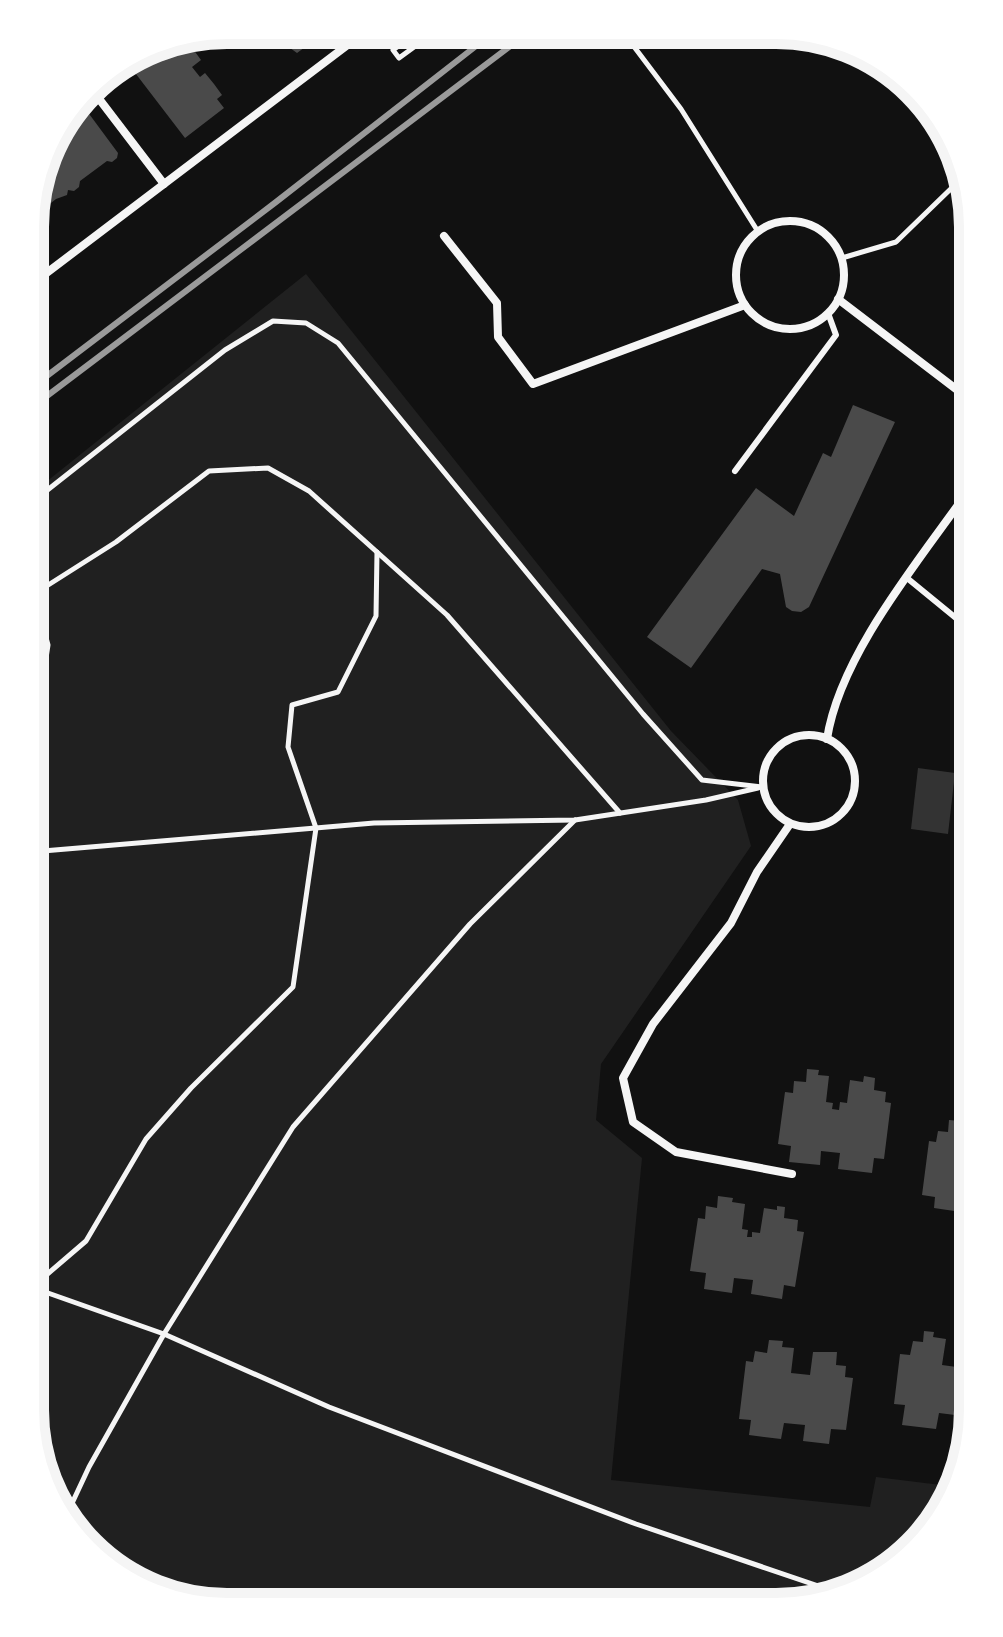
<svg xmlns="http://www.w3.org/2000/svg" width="1003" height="1637" viewBox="0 0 1003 1637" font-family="Jost,sans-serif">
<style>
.green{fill:#202020}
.water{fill:#333}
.building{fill:#4a4a4a}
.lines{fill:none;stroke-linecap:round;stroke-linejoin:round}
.path{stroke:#f5f5f5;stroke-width:5}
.service{stroke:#f5f5f5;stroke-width:6}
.minor{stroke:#f5f5f5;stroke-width:8}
.rail{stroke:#9a9a9a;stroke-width:6}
.rim{fill:none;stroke:#f5f5f5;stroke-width:10}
</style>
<rect width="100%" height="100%" fill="#111"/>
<path class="green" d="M306,274L671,731L738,800L751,846L601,1064L596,1120L642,1158L611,1480L870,1507L876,1477L949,1486L933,1530L851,1592L776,1607L201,1605L107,1566L45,1485L30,1410L31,494Z"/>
<path class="water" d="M918,768L955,773L948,834L911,829Z"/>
<g class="building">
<path d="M279,30L327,31L297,53L286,45L287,40Z"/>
<path d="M185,38L201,60L192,67L200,77L205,73L214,84L222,95L217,99L224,108L185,138L126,61L152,45Z"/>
<path d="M79,107H84L118,153L117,158L112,162L107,161L80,181L79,187L74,191L68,190L67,195L56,199L32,218V202L51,139L59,128L73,118V111Z"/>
<path d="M853,405L895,422L809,607L801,612L792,611L786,607L780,574L762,569L691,668L647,637L756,488L794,516L823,453L831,457Z"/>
<path d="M970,796L973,797V843L963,841Z"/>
<path d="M807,1069L819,1070L818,1075L829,1076L826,1102L833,1103L832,1109L839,1110L840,1102L847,1103L850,1080L863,1082L864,1076L875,1078L874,1090L886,1092L885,1102L891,1103L884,1159L874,1158L872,1173L838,1169L840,1153L821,1151L820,1165L789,1162L791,1146L778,1144L785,1092L793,1093L794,1081L806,1082Z"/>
<path d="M949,1120L961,1121V1127L973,1128V1204L963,1203L961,1212L934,1208L935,1197L922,1195L929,1141L936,1142L938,1131L948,1132Z"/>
<path d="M718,1196L733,1198L732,1202L745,1204L742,1229L748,1230L747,1237H752V1232L760,1233L764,1208L777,1210V1206L785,1207L784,1218L798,1220L797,1231L804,1232L795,1287L784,1285L782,1299L751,1294L753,1280L734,1278L732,1293L704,1289L706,1273L690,1271L698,1218L705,1219L706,1206L717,1208Z"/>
<path d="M924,1331L934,1332L933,1337L946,1339L942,1365L964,1368L967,1343H973V1423L969,1434L953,1432L955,1415L939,1413L936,1429L902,1425L905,1405L894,1404L900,1354L910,1355L913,1341L923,1342Z"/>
<path d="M769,1340L783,1341L782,1347L794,1348L791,1373L810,1375L813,1352H837L836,1365L846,1366L845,1377L853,1378L846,1430L831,1429L829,1444L803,1441L805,1425L784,1423L781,1439L749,1435L751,1420L739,1419L746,1361L753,1362L755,1351L767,1353Z"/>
</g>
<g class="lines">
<g class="path">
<path d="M419,31L393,50L399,58L436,31"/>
<path d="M623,32L681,109L757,230"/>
<path d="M842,258L896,242L963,177"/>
<path d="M31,503L225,350L273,321L306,323L338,343L643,714L702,780L762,787"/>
<path d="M31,755L48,645L34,594L116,542L209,471L268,468L309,491L447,615L620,813"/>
<path d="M31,852L374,823L575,820L706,800L758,788"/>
<path d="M31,1287L164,1334L329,1407L636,1524L842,1594"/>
<path d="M30,1289L86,1241L146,1139L191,1088L293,987L316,828L288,747L292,705L338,692L376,616L377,552"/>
<path d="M67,1514L89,1467L164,1334L293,1127L470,924L575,820"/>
</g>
<g class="service">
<path d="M735,471L836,335L828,313"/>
<path d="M907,578L973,632"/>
</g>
<g class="minor">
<path d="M90,87L164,184"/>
<circle cx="790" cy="275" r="54"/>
<path d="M444,236L497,303L498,337L533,384L745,305"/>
<path d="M32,284L366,31"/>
<path d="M838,299L973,402"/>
<circle cx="809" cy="781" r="46"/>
<path d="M827,739C840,653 923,556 973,484"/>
<path d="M790,824L757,872L731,923L653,1024L623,1078L633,1122L676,1152L792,1174"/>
</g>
<g class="rail">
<path d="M31,388L276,202L494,32"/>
<path d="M31,408L529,32"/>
</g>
</g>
<path d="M0 0H1003V1637H0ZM227 44H776A183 183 0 0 1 959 227V1410A183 183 0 0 1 776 1593H227A183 183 0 0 1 44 1410V227A183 183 0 0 1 227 44Z" fill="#fff" fill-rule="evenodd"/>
<path class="rim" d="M227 44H776A183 183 0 0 1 959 227V1410A183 183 0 0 1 776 1593H227A183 183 0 0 1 44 1410V227A183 183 0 0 1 227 44Z"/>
</svg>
